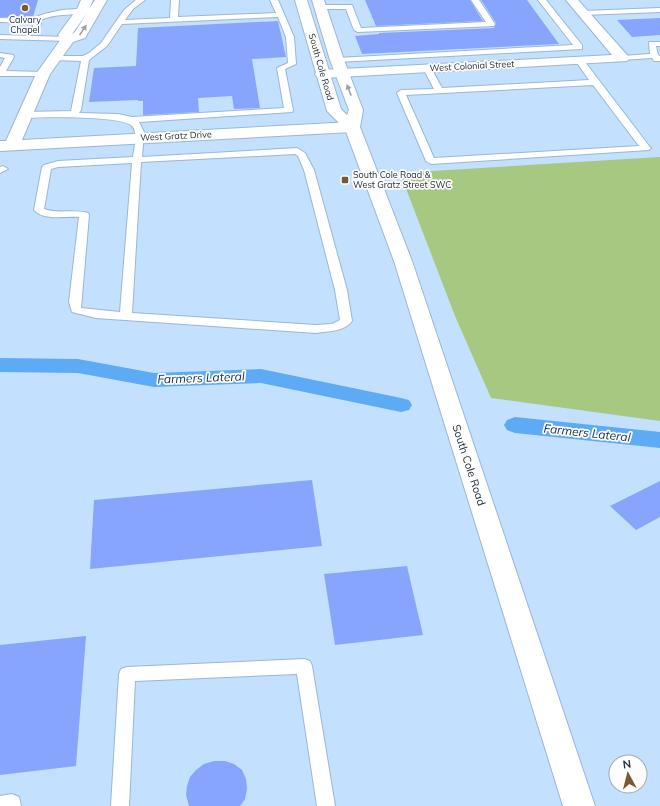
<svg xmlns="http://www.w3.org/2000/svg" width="660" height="806" viewBox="0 0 660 806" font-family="Mulish,sans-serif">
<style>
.green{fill:#a6c881}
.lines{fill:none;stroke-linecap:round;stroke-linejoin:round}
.canal{fill:#5dabf5;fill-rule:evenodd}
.building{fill:#88a5fe}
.service-casing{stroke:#9ab7d4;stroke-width:2}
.minor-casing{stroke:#9ab7d4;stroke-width:2}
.primary-casing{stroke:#9ab7d4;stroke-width:2}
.service{fill:#fff;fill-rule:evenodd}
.minor{fill:#fff;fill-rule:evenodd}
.primary{fill:#fff;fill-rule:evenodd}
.oneway{fill:#9ca1a6}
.poi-dot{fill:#7a5830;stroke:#fdfdfd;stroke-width:1.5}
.labels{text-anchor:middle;stroke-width:3.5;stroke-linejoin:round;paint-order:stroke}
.far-poi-label{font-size:9px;fill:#242f3a;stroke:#fdfdfd}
.far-street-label{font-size:9px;fill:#242f3a;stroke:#fdfdfd}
.street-label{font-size:11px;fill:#242f3a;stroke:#fdfdfd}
.water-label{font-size:12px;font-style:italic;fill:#10304d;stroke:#fdfdfd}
</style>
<rect width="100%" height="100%" fill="#c3e0fe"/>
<path class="green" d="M660,157V421L491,398L455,316L400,173Z"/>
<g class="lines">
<g class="canal">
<path d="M0,358L78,359L154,373L261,369L401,398L409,400L412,405L409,410L401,412L261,383L154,387L78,373L0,372Z"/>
<path d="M515,417L660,432V448L515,433L507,430L504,425L507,420Z"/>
</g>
</g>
<g class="building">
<path d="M0,0H38L33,17H0Z"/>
<path d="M365,0H470L483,21L376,26Z"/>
<path d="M481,0H527L559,44L362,54L355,36L379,34V33L494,28L496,23Z"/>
<path d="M660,18V35L632,37L617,20Z"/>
<path d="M278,21L286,57L252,59L260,108L234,109L232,96L198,98L199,112L143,115V101H138V100L89,102L94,68L136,66L138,28Z"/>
<path d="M312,480L322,546L90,569L94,500Z"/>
<path d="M660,481V517L636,530L610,506Z"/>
<path d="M407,566L423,635L335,645L324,574Z"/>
<path d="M86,636L76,766L0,775V645Z"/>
<path d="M214,761H225L234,764L242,770L246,779L247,789L245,799L240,806H189L186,795L187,786L190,777L196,770L204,764Z"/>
</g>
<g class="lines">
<defs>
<g id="service">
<path d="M136,0H145L133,9L125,20L170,18L171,0H179L178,17L276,13L270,0H278L294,37L296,64L285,69L293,110L292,112L139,122L144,132L142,157L297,148L305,153L314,170L347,290L352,321C344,332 328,331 316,333L96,318L72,312L69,302L79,217C65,216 44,221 34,210L42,167L44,165L58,161L133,157C134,148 138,135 133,127C126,115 41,117 25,118L21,115L25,112L71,111L81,61L55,60L51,58L55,56H83L89,53L101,43L124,10ZM278,17L286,37L288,63L277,68L284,108L132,117L118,114L79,113L81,110L89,60L107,46L122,24ZM295,154L298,156L304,170L335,290L340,320L332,324L316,325L132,313L141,162ZM132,163L120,312L81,308L89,215L88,213C74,209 57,214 44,209L51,169L58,167Z"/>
<path d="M471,0H479L495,24L494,26L358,32L354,30L346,9H321L317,7L321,5H352L361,28L486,22Z"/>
<path d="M538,0H546L582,45V49L337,62L333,60L337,58L573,45Z"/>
<path d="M93,8L97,10L96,12C75,16 58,12 38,21L41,24L39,28H33V25L30,23L0,22V18L31,19L44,14L62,10Z"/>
<path d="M660,8V12L583,15L579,13L583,11Z"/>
<path d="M0,35L68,37L72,39L68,41L0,39Z"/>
<path d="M649,42H660V46H656L658,55L660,56V61H654L652,58L622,60L618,58L622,56L650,54Z"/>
<path d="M0,53L13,55L14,57L6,71L43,72L47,74L43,76H0V67L5,58L0,57Z"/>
<path d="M576,58H582L649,146L651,148L649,150L431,164L426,161L397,93L401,90L434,89L423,68L427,66L431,68L442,88L589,80L575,60ZM593,85L639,146L434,158L406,95Z"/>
<path d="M3,166L8,169L0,173V167Z"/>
<path d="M304,659L310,661L312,666L335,806H317L297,674L135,681L129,806H111L119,674L121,669L127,667Z"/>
<path d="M12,794L19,797L21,806H0V796Z"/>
</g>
<g id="minor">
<path d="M81,0H93L89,9L95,0H107L85,38L73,42L50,74L22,140L352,122L357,124L360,127L357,130L352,132L0,151V141H6L36,74L61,39L58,35L77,9ZM87,13L75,32L72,34Z"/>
<path d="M566,0H578L627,55L629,58L627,61L322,78L317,77L315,74L317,71L322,70L612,55Z"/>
</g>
<path id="primary" d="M295,0H307L341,109L347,115L349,110L330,60L312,0H324L344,60L363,110L360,127L412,261L595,806H563L394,261L345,129L327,111Z"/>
</defs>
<use href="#service" class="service-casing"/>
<use href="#minor" class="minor-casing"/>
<use href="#primary" class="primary-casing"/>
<use href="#service" class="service"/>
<use href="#minor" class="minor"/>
<use href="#primary" class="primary"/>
</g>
<defs><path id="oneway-solid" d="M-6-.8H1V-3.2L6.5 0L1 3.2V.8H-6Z"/></defs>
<g class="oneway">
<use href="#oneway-solid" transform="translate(83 30) rotate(-56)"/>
<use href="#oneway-solid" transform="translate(349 90) rotate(-111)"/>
</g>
<g class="poi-dot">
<circle cx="25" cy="8" r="4"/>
<rect x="341" y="176" width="8" height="8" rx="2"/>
</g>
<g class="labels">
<g class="far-poi-label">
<text x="25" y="23">Calvary<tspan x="25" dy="10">Chapel</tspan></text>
<text x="353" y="178" text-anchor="start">South Cole Road &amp;<tspan x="353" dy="10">West Gratz Street SWC</tspan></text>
</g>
<g class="far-street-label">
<text transform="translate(472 66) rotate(-3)" y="3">West Colonial Street</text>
<text transform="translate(321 67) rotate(74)" y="3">South Cole Road</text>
<text transform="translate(176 136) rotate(-3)" y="3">West Gratz Drive</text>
</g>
<g class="street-label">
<text transform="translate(469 465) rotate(72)" y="4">South Cole Road</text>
</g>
<g class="water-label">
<text transform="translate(201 378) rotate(-2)" y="4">Farmers Lateral</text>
<text transform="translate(587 433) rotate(6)" y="4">Farmers Lateral</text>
</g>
</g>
<g transform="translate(628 774) rotate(353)"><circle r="19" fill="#fdfdfd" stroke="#a6abaf"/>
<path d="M0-3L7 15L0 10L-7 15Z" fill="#7a5830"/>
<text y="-6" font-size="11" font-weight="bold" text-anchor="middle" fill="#242f3a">N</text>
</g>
</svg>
